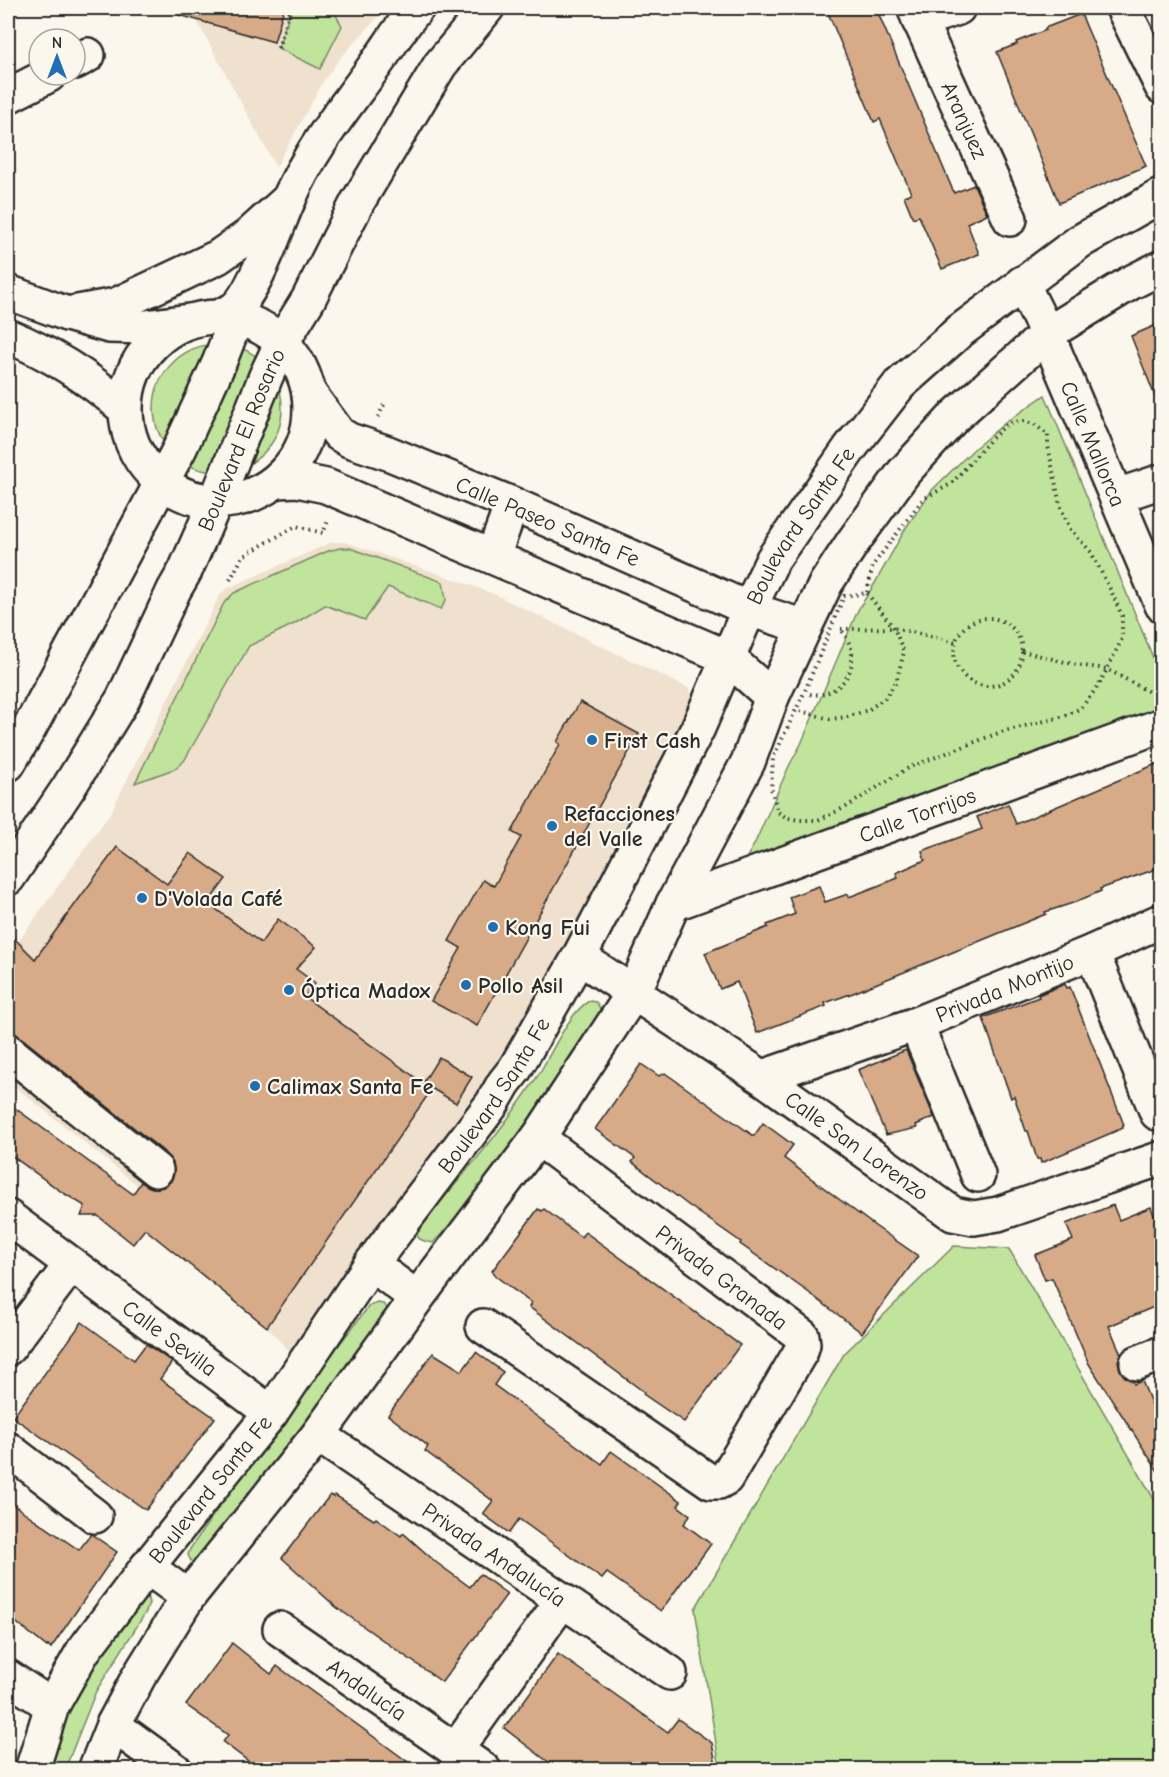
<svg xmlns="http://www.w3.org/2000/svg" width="1169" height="1777" viewBox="0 0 1169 1777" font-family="'Comic Neue',sans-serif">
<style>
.built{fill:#f0e0ce}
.green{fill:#c1e49d;stroke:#768864;stroke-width:1.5}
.building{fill:#d7aa88;stroke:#2b2b2b;stroke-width:1.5}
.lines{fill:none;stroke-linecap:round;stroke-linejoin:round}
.minor-casing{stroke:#2b2b2b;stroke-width:38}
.major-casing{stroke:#2b2b2b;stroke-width:38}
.path{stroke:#2b2b2b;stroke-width:4;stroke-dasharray:1.5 4.5;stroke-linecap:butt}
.minor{stroke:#fbf7ec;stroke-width:33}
.major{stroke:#fbf7ec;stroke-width:33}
.poi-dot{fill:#1f6fb2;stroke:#fbf7ec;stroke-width:2}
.labels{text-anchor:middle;stroke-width:4.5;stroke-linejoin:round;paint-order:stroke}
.street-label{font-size:22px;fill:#2b2b2b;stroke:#fbf7ec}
.poi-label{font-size:22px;font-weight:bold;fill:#2b2b2b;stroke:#fbf7ec;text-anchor:start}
</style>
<rect width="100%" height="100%" fill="#fbf7ec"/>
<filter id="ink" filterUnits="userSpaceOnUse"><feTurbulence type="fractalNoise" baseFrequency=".0167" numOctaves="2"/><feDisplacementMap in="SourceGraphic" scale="12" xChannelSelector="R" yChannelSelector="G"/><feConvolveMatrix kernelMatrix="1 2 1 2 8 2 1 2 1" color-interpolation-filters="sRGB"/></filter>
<g filter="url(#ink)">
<g class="built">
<path d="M190,8H386L342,56L324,80L276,167Z"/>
<path d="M332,542H345L468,584L496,595L690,689V702L514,1042L478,1096L291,1353L267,1327L146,1230L163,1206L8,1081V956L111,812L220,595L226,589Z"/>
</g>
<g class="green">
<path d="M291,8H332L342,26L320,69L278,48Z"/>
<circle cx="218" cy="408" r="64"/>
<path d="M1045,395L1161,677V709L733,881L754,845L789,766L801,744L858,610L875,583L907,526L933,489L975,448L1005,423Z"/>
<path d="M340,548H350L443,582L446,600L441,609L388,587L365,620L325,605L294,624L249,646L184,761L174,769L135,783L224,603L234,593L328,551Z"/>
<path d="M589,1001L596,1002L600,1008V1016L555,1095L477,1196L433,1243L424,1241L418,1238L416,1230C458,1182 500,1133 535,1080C550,1058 567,1014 589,1001Z"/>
<path d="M954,1246L1009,1249L1161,1511V1769H720L695,1609L844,1354Z"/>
<path d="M377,1303L383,1304L388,1309L389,1318L314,1411L202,1563L195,1564L191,1561L188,1555L190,1549C246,1466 307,1386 369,1306Z"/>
<path d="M142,1593L147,1596L149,1603L146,1612L96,1691L65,1769L43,1770L71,1694Z"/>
</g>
<g class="building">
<path d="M180,8H284L274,42L179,15Z"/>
<path d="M826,8H876L954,193L974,185L987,214L967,223L979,254L942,269L919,216L913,218L904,196L911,193L880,119L874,122Z"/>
<path d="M1081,14L1146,166L1059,203L997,52L1017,44L1016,42L1046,30L1045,28Z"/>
<path d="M1161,323V409H1160L1131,336Z"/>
<path d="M580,702L639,734L477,1026L431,1001L461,948L449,941L483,880L494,886L521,837L512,832L560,744L557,742Z"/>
<path d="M1161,762V865L1155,867L1156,869L1100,889L1101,891L1073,903L1045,912L1046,914L853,993L825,1003L826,1006L757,1033L737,982L720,989L705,953L768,927L767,925L795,914L789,897L819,886L825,902L848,894L849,897L898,878L896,873L925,860L922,851L982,829L977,817L1008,804L1016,824Z"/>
<path d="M117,847L167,884L190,853L226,879L208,903L261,943L278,919L316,947L296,969L315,983L305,997L423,1083L439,1057L472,1077L456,1103L426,1085L432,1089L267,1327L145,1229L133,1244L98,1216H81L85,1206L62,1192L8,1153V1103L133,1194L141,1182L153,1188L163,1187L171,1181L174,1173L173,1163L163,1151L8,1027V932L35,959Z"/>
<path d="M1065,984L1067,988L1070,987L1124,1125H1123V1128L1041,1163L1040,1159H1037L1028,1131H1026L1014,1096L1011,1098L983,1018L1039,997L1038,995Z"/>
<path d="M906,1050L934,1117L916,1125L917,1128L886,1135L858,1070Z"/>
<path d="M641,1064L659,1076L665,1073L754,1136L763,1123L793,1145L784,1158L875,1226L918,1256L862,1333L808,1292L740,1244L741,1242L688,1205L632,1162L635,1158L595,1129Z"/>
<path d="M1113,1205L1119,1220L1151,1207L1154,1215L1161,1213V1304L1109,1326L1121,1354L1118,1361L1120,1370L1125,1377L1133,1381L1134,1384L1142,1381L1152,1405L1161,1401V1476L1089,1364L1052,1278L1045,1280L1035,1255L1073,1240L1066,1224Z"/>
<path d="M538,1209L542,1211L544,1209L581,1237L585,1232L740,1345L684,1422L643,1394L644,1392L529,1307L531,1303L494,1275L495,1274L492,1271Z"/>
<path d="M82,1322L134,1360L146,1344L172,1362L160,1379L215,1418L146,1510L13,1417Z"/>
<path d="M476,1352L503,1372L494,1385L528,1410L602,1464L611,1451L681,1501L678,1506L690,1515L684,1524L711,1544L695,1566L694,1565L661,1611L607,1573L602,1579L519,1519L509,1533L483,1514L493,1501L425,1451L428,1446L388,1415L433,1353L462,1371Z"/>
<path d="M330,1495L334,1497L335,1495L374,1520L376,1518L401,1536L403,1533L437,1563L470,1587L480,1574L507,1594L442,1682L336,1607L282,1558Z"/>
<path d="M8,1501L79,1550L91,1534L117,1552L51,1648L48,1645L47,1647L8,1616Z"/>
<path d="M232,1643L271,1674L277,1666L419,1770H260L223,1742L228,1735L186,1705Z"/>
<path d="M558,1654L668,1732L678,1719L712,1743L717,1770H560L543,1758L504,1728Z"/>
</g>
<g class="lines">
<defs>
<g id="minor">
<path id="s1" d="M914,8L1010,219"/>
<path d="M1123,8L1162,87"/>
<path d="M919,21L958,8"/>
<path d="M75,62L88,55"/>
<path d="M8,96L49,75"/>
<path id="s2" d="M1022,283L1047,334L1162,605"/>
<path d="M8,292L67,314L109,326L146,327L189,321"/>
<path d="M67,314L116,305L218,257L248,236L289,199"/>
<path d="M8,336C50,353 89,378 124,408"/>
<path d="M1117,496L1162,481"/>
<path d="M493,556L512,504"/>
<path id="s3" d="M749,609L773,559L850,448L899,385L960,331L1079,242L1162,195"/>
<path d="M805,627L826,583L853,542L904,472L955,416L1047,334L1130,283L1162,267"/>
<path id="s4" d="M673,904L1162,725"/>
<path d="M1092,952L1157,1113"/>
<path id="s5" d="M579,957L763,1078L953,1214L974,1218L998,1214L1162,1158"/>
<path d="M916,1024L978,1175"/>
<path d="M8,1051L156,1170"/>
<path id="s6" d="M763,1078L777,1072L916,1024L1092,952L1158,922"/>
<path id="s7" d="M8,1217L271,1413"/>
<path d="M371,1264L417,1298"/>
<path d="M483,1326L711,1482H719L726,1478L801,1351L803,1344L802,1336L538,1138"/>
<path d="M8,1348L71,1265"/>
<path d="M1137,1363L1162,1353"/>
<path id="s8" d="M318,1435L670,1673"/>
<path d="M8,1449L95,1516"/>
<path d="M147,1567L188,1597"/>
<path id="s9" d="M280,1629L484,1770"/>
<path d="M8,1677L52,1706"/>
<path d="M113,1725L175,1770"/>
<path d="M455,1751L562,1601"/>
</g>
<g id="major">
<path d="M226,313C251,307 278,222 289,199C310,150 343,110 374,67C388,48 401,26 417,8"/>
<circle cx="218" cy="409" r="92"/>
<path d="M277,481L297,480L326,486L727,657L772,697"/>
<path d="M8,764L30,727L179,450L219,363L243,301"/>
<path id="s10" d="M8,878L69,787L123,699L174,590L185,571L216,501L266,376L282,342L308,300L357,203L440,65L487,8"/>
<path id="s11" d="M32,1770L52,1706L83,1651L147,1567L271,1413L371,1264L492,1104L504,1083L515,1069L579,957L698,728L749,609"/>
<path d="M95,1770L113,1725L139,1676L188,1597L318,1435L417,1298L538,1138L634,992L673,904L748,762L772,697L805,627L749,609L512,504L388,453L349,440L339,434L309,393"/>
</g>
</defs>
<use href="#minor" class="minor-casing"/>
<use href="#major" class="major-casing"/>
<g class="path">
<path d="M278,48L291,8"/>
<path d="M378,417L385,403"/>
<path d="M1023,421L1034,424L1048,435V446L1060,505L1070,529L1091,552L1112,593L1122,616V639L1099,685L1081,708L1065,716L1001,732L910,767L846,807L818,820H799L787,818L778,812L771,788L773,758L804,693L844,596L867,593L873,565L923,499L951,484L991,439L1005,426L1013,422Z"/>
<path d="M230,580L243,556L296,526L323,533L328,521"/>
<circle cx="988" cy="652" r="34"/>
<path d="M841,629L894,628L956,642"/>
<path d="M1022,651L1076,665L1107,669L1151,693"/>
<path d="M810,694C833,698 854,678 852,655C852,645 846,637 841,629"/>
<path d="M800,711L830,719L847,717L868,710L885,698L896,682L904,652L894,628L867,593"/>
</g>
<use href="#minor" class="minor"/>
<use href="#major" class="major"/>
</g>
</g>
<g class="poi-dot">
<circle cx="592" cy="740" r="6"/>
<circle cx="552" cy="826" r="6"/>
<circle cx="142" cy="898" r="6"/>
<circle cx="493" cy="927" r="6"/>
<circle cx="466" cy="985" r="6"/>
<circle cx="289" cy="990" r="6"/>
<circle cx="255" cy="1086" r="6"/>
</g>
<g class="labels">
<g class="street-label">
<text dy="8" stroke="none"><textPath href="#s1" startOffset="123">Aranjuez</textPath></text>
<text dy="8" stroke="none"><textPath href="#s10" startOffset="498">Boulevard El Rosario</textPath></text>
<text dy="8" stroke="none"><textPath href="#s2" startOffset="176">Calle Mallorca</textPath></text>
<text transform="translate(548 521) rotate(23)" y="8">Calle Paseo Santa Fe</text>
<text dy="8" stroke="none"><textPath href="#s3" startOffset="98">Boulevard Santa Fe</textPath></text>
<text dy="8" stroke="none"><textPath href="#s4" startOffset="260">Calle Torrijos</textPath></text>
<text dy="8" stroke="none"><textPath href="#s6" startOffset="258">Privada Montijo</textPath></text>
<text dy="8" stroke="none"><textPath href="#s11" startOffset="822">Boulevard Santa Fe</textPath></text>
<text dy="8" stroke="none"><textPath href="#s5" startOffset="336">Calle San Lorenzo</textPath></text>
<text transform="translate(722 1277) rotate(37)" y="8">Privada Granada</text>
<text dy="8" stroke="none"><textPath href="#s7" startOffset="202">Calle Sevilla</textPath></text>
<text dy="8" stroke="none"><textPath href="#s11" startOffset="336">Boulevard Santa Fe</textPath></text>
<text dy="8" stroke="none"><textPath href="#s8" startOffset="213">Privada Andalucía</textPath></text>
<text dy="8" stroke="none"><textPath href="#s9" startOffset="106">Andalucía</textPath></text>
</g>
<g class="poi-label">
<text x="604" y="748">First Cash</text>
<text x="564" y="821">Refacciones<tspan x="564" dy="25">del Valle</tspan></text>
<text x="154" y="906">D'Volada Café</text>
<text x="505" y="935">Kong Fui</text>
<text x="478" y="993">Pollo Asil</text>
<text x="301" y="998">Óptica Madox</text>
<text x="267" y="1094">Calimax Santa Fe</text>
</g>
</g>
<rect width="1169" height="1777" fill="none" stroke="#fbf7ec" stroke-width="30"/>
<rect x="15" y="15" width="1139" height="1747" fill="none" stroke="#2b2b2b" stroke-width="2" filter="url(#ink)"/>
<g transform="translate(57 57)"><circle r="28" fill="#fbf7ec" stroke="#a8a59f" stroke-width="1.5"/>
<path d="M0-4.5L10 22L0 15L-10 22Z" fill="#1f6fb2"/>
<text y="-9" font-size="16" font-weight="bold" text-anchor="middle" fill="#2b2b2b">N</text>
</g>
</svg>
